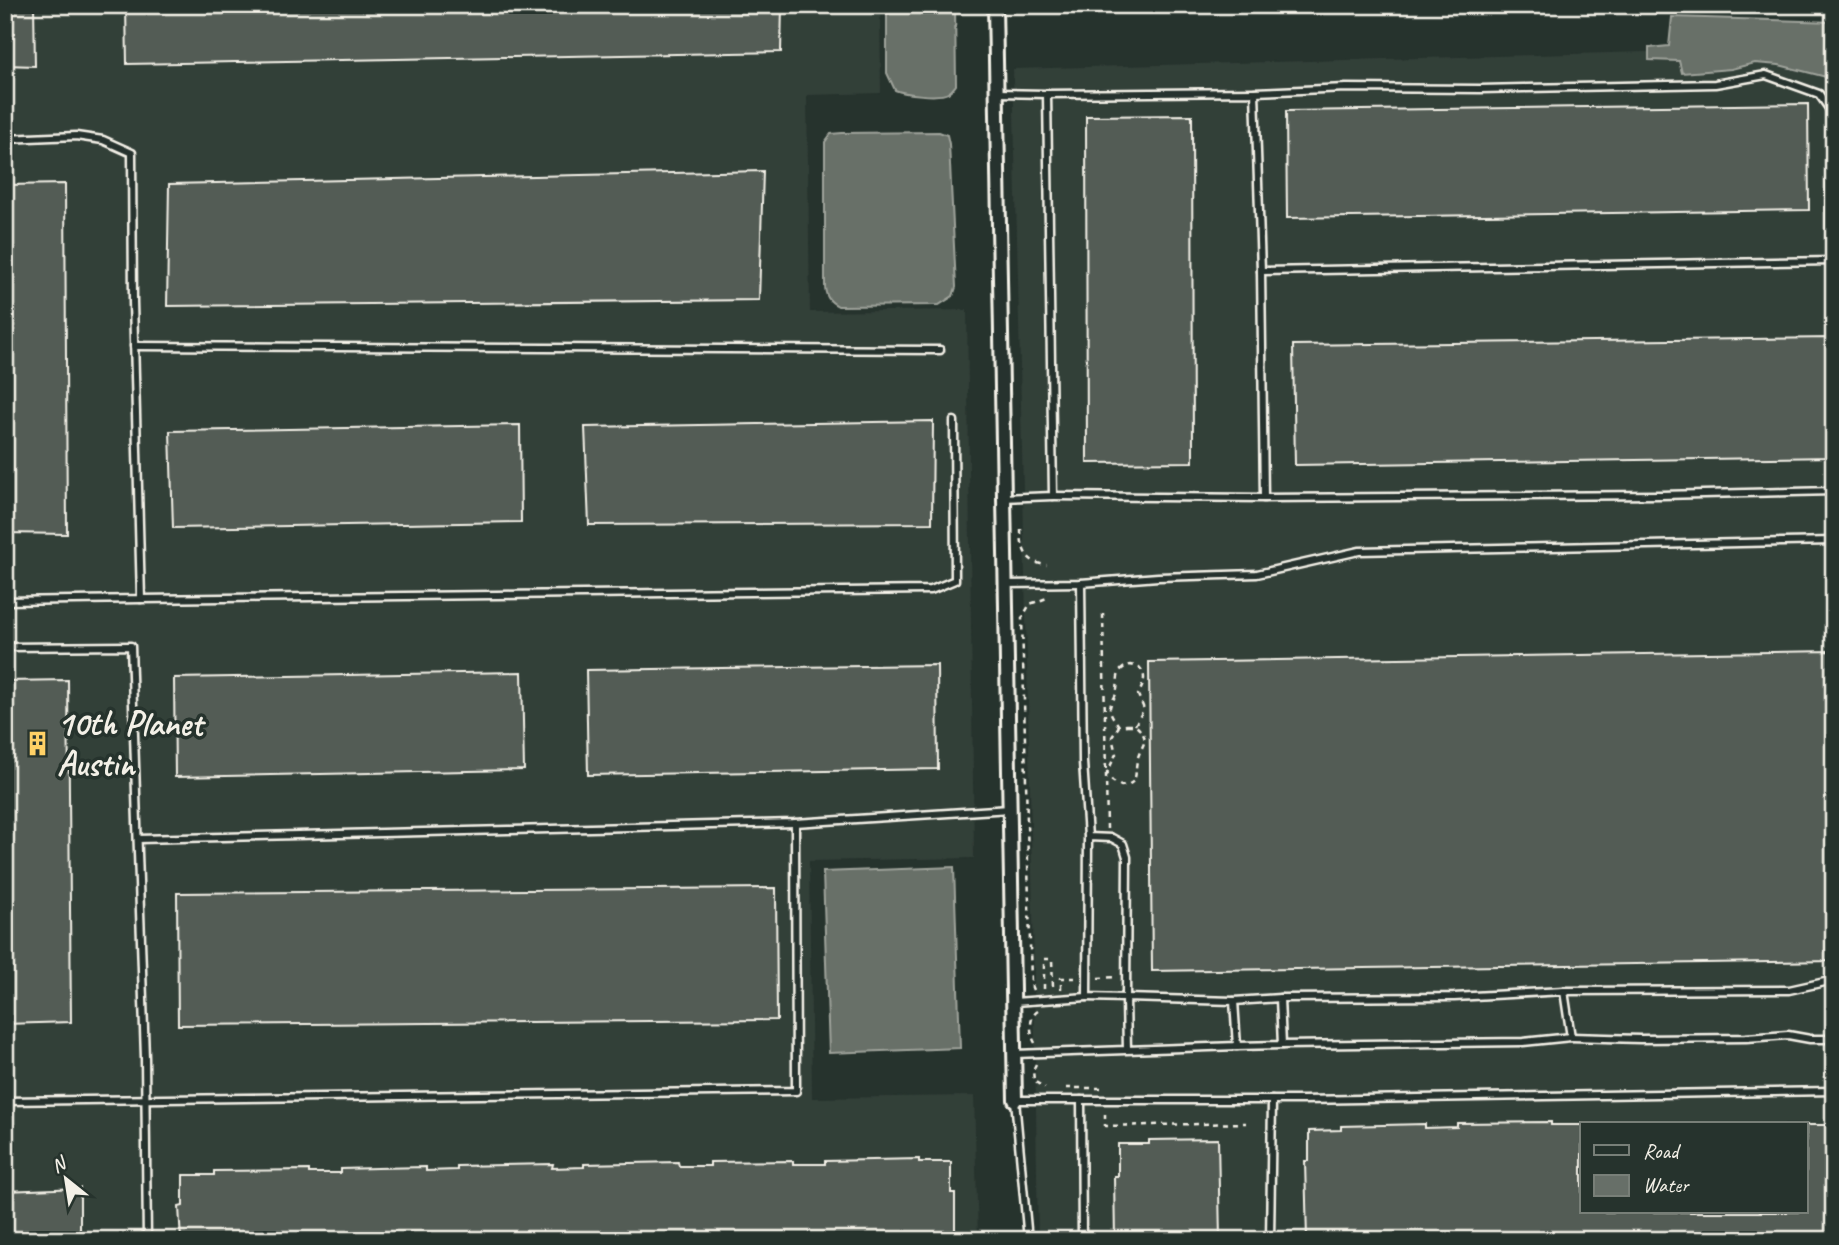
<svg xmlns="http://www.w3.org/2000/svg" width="1839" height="1245" viewBox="0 0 1839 1245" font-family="Caveat,sans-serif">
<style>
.built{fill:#333f39;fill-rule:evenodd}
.water{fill:#676f68;stroke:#9fa39b;stroke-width:2}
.building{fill:#525c55;stroke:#f4f1e8;stroke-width:2}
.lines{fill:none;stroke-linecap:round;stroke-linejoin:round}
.service-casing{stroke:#f4f1e8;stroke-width:11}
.minor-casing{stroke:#f4f1e8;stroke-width:18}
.path{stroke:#f4f1e8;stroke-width:2.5;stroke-dasharray:5 5;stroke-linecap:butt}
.service{stroke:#26332d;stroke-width:6}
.minor{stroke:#26332d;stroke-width:12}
.labels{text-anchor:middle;stroke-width:7;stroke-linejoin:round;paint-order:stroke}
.poi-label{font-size:35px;font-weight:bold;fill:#f4f1e8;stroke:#26332d;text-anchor:start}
</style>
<rect width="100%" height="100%" fill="#26332d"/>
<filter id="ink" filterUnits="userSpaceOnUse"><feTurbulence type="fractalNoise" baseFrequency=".0143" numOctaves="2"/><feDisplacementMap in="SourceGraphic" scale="14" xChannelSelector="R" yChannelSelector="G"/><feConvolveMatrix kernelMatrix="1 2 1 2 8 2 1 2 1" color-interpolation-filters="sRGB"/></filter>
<g filter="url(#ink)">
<g class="built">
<path d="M5,5H880L881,93L807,95L810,312L967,310L974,858L809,861L812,1098L974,1096L978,1240H5Z"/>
<path d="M1834,47V1240H1038L1033,914L1013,69ZM1582,1124H1806V1212H1582Z"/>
</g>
<g class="water">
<path d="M887,5H955L956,85C953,89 952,91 948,93C939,98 904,94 895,90L887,73Z"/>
<path d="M1672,17L1834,22V79L1779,65L1755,63L1731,69L1682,73L1679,61L1649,60V48L1669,46Z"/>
<path d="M939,132L947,135L949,144L956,287L953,296L939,305L838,306C829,301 826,297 825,287V142L831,134L842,133Z"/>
<path d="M954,867L960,1048L829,1053L823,872Z"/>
</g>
<g class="building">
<path d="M5,5H34L35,66L5,65Z"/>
<path d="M126,5H782L781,52L127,64Z"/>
<path d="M1808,104L1809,210L1287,218L1286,111Z"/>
<path d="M1192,115L1193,462L1087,463L1086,116Z"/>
<path d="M763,171L759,300L167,306L169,184Z"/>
<path d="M65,184L67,534L5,533V185Z"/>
<path d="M1834,338V457L1295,465L1293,345Z"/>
<path d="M933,421L932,523L589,525L585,427Z"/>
<path d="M520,425L521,522L173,528L170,431Z"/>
<path d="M1834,651V961L1152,971L1149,662Z"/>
<path d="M937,665L938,769L588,775L586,670Z"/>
<path d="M522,672L524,770L175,777L174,678Z"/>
<path d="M68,680L71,1022L5,1024V681Z"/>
<path d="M776,888L777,1020L178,1025L177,893Z"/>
<path d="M1551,1122V1125H1582V1212H1806V1125H1834V1240H1307L1305,1161H1309V1131L1341,1130V1126L1425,1124V1128L1457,1127V1123Z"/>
<path d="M1218,1139L1220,1240H1115L1114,1176H1118V1144H1149V1140Z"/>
<path d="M919,1159V1162H951V1193H955V1240H181L179,1207L183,1206V1175H214V1171L309,1170V1173H341V1169L377,1168L426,1167V1171L457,1170V1166L553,1164L552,1168L584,1167V1164L678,1162L679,1166H710V1162L793,1161V1164H825V1161Z"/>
<path d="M80,1188V1240H5V1191Z"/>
</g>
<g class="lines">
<defs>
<g id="service">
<path d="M1255,92L1346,88L1481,89L1715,84L1766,75L1819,94L1831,111V260"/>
<path d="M997,93L1047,94L1053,496L1004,498"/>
<path d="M1047,94L1255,92L1261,271L1264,498L1053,496"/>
<path d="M5,139L76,136L103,140L132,153L133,302L141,599L5,601"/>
<path d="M1261,271L1834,261"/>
<path d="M134,346L940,350"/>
<path d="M1264,498L1661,495L1834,491"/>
<path d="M1081,583L1083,762L1088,837L1087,997L1126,998L1127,857L1123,844L1112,838L1088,837"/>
<path d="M1006,584L1081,583L1158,577L1257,574L1359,551L1834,541"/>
<path d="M141,599L931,590L955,580L954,421"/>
<path d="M5,647L131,646L145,1058L147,1240"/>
<path d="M138,839L795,823L1010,809"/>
<path d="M1564,991L1789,990L1834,980"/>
<path d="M1280,998L1454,997L1564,991L1571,1037L1523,1042L1282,1045"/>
<path d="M1234,1001L1280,998L1282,1045L1237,1046"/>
<path d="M1014,1002L1087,997"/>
<path d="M1571,1037L1640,1039L1746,1038L1788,1035L1810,1039H1834"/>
<path d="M1015,1054L1237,1046L1234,1001L1126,998L1127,1050"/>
<path d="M1081,1100L1082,1240"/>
<path d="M5,1101L796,1091L795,823"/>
<path d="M1028,1240L1015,1100H1303L1834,1091"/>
<path d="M1270,1240L1272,1100"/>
</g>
<path id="minor" d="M995,5L1015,1100"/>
</defs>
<use href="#service" class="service-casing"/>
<use href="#minor" class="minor-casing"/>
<g class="path">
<path d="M1021,529C1021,548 1025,563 1047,565"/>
<path d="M1103,614L1107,829"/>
<path d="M1127,725H1135C1153,741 1141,743 1137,761C1134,774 1140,784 1121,786L1112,781L1107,773L1116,754L1112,737L1119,726Z"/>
<path d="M1119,726C1116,721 1111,716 1110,710C1109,704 1114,700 1116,694C1120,680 1113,670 1130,665L1139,667C1148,676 1143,685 1138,695L1144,709L1135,725"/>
<path d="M1098,978L1116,977"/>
<path d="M1044,989V959H1052L1053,987"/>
<path d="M1061,989V978H1075"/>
<path d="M1033,990L1031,985L1022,618L1030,604L1047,598"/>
<path d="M1035,1043C1030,1034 1028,1017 1038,1011"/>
<path d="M1036,1064L1033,1070L1034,1081L1045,1088"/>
<path d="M1066,1088H1105"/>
<path d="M1105,1114V1126L1246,1123"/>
</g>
<use href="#service" class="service"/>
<use href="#minor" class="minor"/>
</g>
</g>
<defs>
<symbol id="building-bare" viewBox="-9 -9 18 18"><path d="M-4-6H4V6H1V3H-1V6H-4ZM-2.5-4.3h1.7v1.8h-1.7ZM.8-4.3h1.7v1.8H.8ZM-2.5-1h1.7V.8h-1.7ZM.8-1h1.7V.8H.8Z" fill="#ffd166" stroke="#26332d" stroke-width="2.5" paint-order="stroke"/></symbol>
</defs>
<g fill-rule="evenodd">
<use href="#building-bare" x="20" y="726" width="35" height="35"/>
</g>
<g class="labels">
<g class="poi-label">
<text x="57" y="735">10th Planet<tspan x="57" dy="40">Austin</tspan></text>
</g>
</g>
<rect width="1839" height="1245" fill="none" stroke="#26332d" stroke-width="28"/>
<rect x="14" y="14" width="1811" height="1217" fill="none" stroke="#f4f1e8" stroke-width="2.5" filter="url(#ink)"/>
<rect x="1580" y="1122" width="228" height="91" fill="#26332d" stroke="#787f78" stroke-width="2"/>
<rect x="1594" y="1145" width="35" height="10" fill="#26332d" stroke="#787f78" stroke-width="2"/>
<text x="1643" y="1158" font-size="21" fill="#f4f1e8">Road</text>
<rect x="1594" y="1175" width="35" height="21" fill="#676f68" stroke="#787f78" stroke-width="2"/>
<text x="1643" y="1192" font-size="21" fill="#f4f1e8">Water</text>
<g transform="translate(66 1179) rotate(330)" stroke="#26332d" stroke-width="5" paint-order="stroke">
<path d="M0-5L12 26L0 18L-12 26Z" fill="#f4f1e8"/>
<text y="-10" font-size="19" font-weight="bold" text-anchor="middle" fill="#f4f1e8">N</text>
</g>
</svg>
